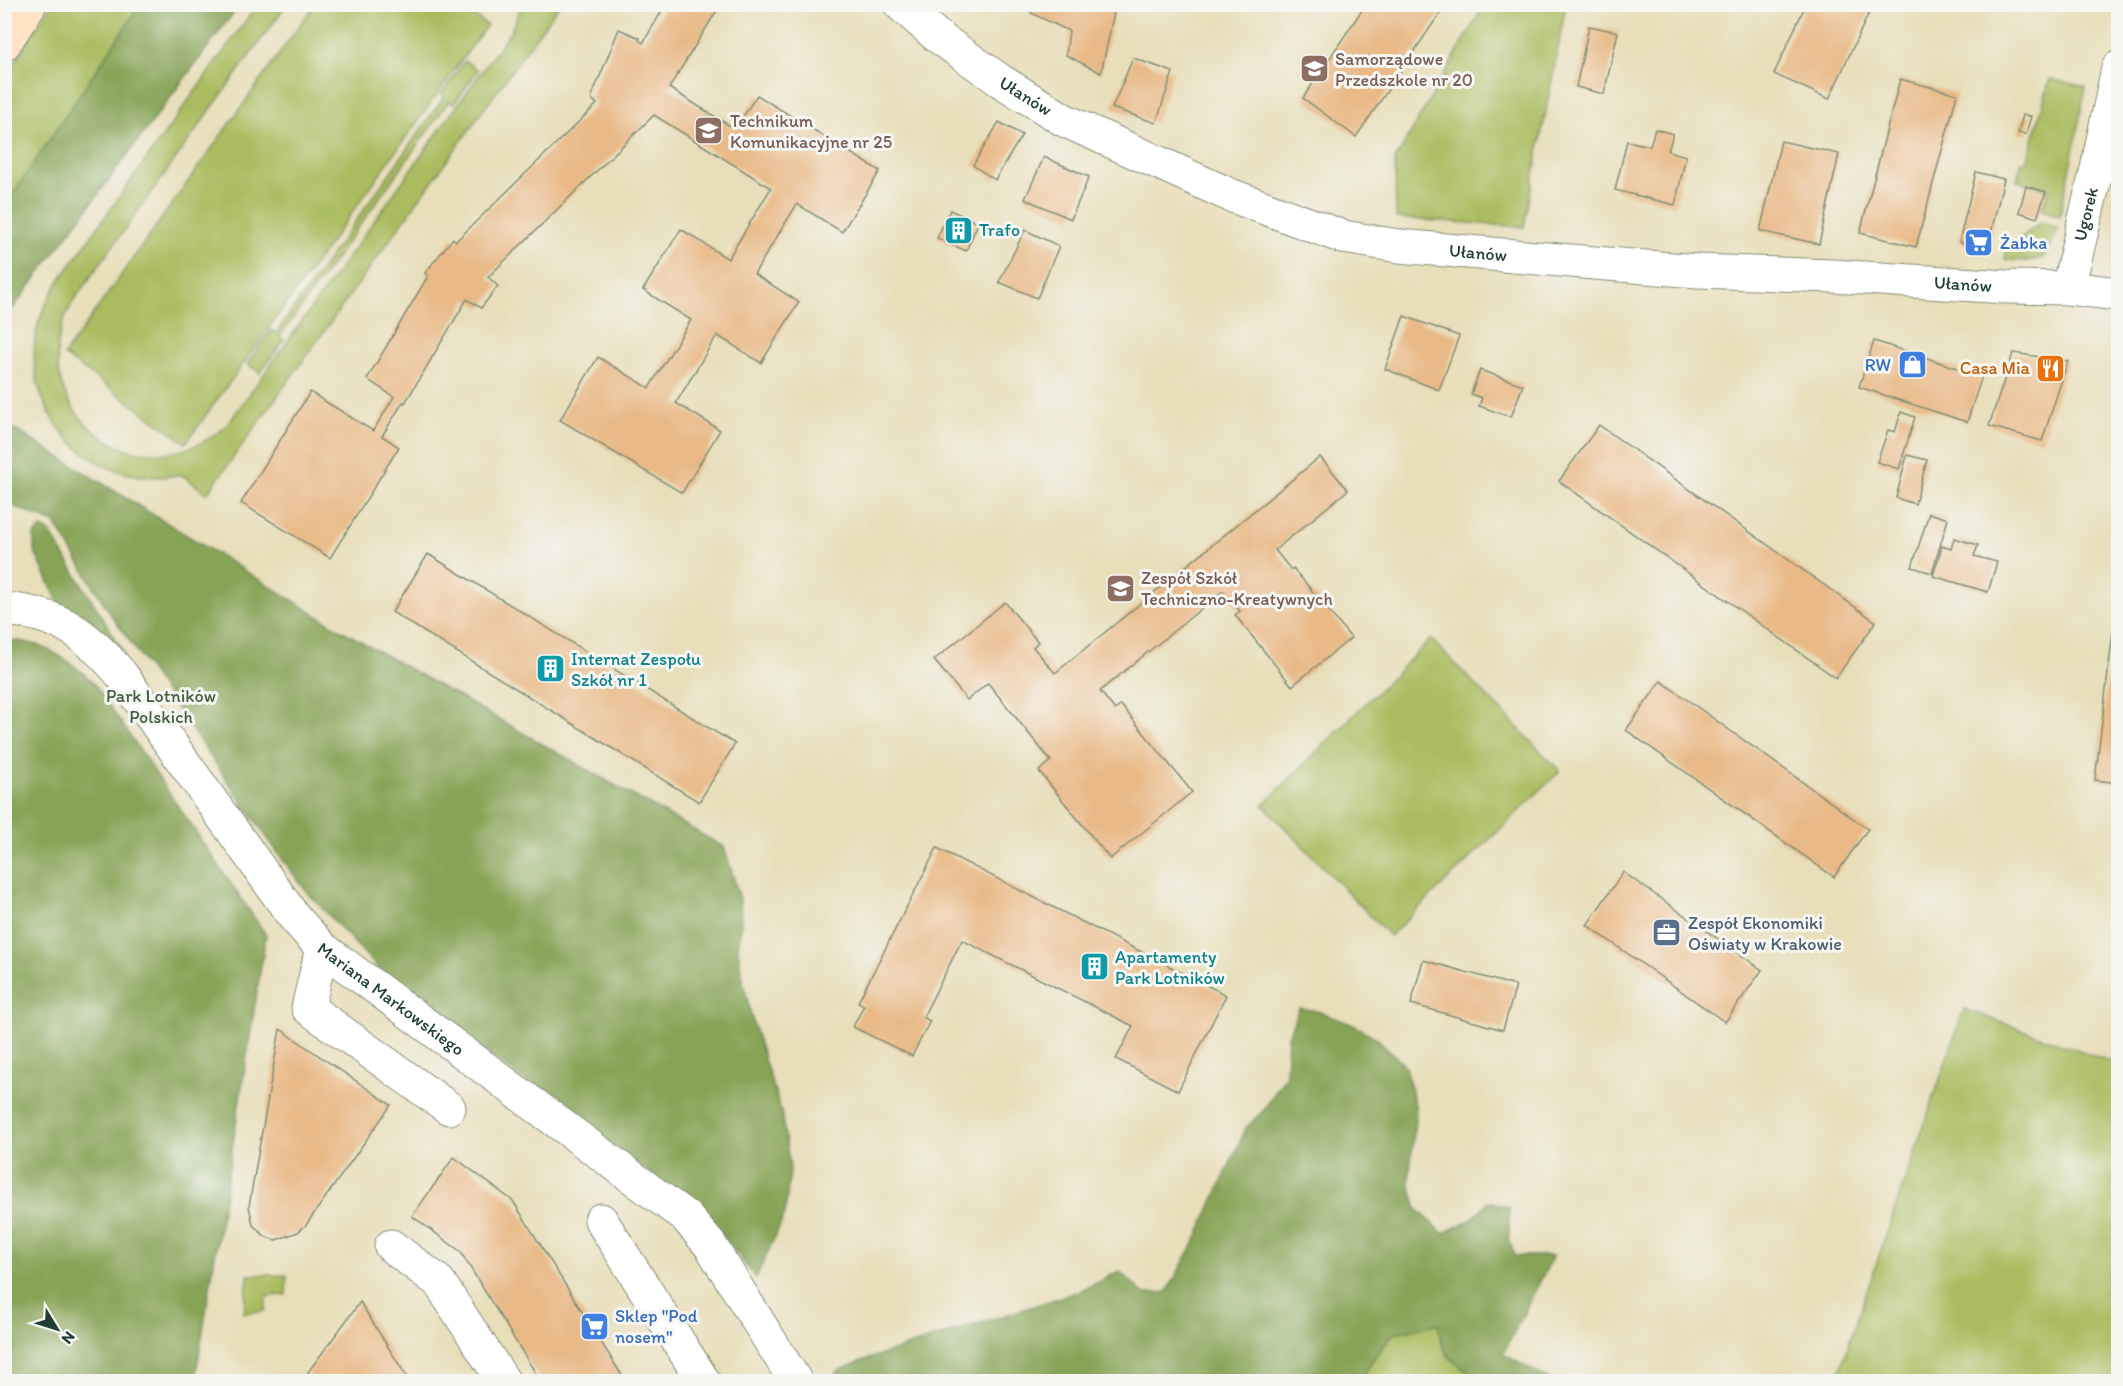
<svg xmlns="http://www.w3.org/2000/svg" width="2123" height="1386" viewBox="0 0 2123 1386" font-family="Itim,sans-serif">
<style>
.green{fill:#aabc5f;stroke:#647c4a;stroke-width:1.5}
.forest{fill:#87a456;stroke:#537045;stroke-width:1.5}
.building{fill:#e9ba87}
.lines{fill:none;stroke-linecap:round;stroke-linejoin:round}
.minor-casing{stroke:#848e76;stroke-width:35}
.secondary-casing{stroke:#848e76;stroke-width:35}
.minor{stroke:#fff;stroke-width:33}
.secondary{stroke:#fee4c5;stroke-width:33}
.labels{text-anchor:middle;stroke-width:6;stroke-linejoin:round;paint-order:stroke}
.education-label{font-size:18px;fill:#785e54;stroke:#f6f6f2;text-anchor:start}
.street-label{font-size:18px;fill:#1f3d34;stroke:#f6f6f2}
.culture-label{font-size:18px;fill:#0d838f;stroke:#f6f6f2;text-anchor:start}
.shop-label{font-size:18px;fill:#366cbe;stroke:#f6f6f2;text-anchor:start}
.food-label{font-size:18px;fill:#c56008;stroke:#f6f6f2;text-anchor:end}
.park-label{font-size:18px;fill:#425d3f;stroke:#f6f6f2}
.service-label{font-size:18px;fill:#4e5e75;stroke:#f6f6f2;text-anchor:start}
</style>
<rect width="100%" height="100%" fill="#f6f6f2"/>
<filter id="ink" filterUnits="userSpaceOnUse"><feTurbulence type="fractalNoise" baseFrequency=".0167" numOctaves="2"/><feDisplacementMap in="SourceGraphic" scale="12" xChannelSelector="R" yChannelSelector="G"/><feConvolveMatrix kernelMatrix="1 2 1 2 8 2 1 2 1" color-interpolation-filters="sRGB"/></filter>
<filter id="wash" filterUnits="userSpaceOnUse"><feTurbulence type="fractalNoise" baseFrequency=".008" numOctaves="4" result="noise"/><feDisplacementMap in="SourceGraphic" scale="24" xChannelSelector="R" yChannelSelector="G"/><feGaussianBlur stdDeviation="1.35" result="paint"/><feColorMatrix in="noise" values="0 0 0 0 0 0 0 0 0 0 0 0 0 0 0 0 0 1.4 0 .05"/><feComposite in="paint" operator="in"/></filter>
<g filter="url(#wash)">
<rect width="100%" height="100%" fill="#e8deb9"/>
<g class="green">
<path d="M315,4L459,5L487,25L186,443L64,355Z"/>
<path d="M1485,4L1566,5L1524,227L1396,218L1395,160Z"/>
<path d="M51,5H239L5,319V77Z"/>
<path d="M257,5H286L74,300C12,402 138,506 228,424L511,31L522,5H559L207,494C201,490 187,477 181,475C176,474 168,477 163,477C148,477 132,476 118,471C62,452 25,392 36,334C39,315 48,300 57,284Z"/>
<path d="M465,61L478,70L454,104L449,101L280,336L284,340L260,373L247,364L271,330L276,333L444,97L441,94Z"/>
<path d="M2050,79L2086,87L2060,216L2042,210L2048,190L2017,181L2022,161L2027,162Z"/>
<path d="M2041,222L2058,228C2046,264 2042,262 2005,260L2007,248Z"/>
<path d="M1431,639L1560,771L1390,936L1263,805Z"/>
<path d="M1964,1009L2118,1064V1381H1836Z"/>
<path d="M248,1275H287L286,1295L267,1296L265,1311L244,1313Z"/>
<path d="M1438,1323L1441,1341L1477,1378L1487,1381L1361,1382L1371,1362L1394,1333Z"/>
</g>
<g class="forest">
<path d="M140,5H239L5,319V206Z"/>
<path d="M4,423L341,630L724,847L740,899L741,923L738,950L744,986L756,1034L781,1111L790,1168L785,1214L756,1278L704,1211L684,1198L393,984L307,892L283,860L110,613L55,523L5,503Z"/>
<path d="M41,528L49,531L125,654L109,637L60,606L34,550V535Z"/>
<path d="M5,640C42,640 71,659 96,686L266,935L195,1381H5Z"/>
<path d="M1299,1008L1317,1011L1351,1024L1377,1038L1406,1067L1416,1110L1409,1181L1417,1209L1443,1233L1471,1220L1488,1201L1509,1207V1239L1514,1256H1553L1503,1354L1552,1381H1487C1476,1377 1455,1365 1448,1355C1441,1346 1440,1334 1438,1324L1394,1333L1371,1362L1361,1381H835L836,1372L862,1361L1065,1296L1091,1286L1119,1271L1144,1294L1167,1292L1197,1238L1246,1128L1264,1110L1286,1075L1288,1036Z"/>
</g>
<g id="blocks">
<g class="building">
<path d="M666,4H721L669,88L735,129L757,95L880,171L842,232L797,204L754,274L799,302L761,363L717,335L676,403L720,430L682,493L560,420L598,357L649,388L691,320L643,290L681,229L728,259L771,188L654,115L488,277L498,286L481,308L467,299L405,403L403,402L382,436L399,447L330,558L241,503L310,392L373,431L394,397L367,379L428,276L425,273L453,238L456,241L597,104L591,98L619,29L640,38L639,40L643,43Z"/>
<path d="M1035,4H1109L1115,8L1101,73L1066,55L1069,31L1031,13Z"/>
<path d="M1366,4H1442L1445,6L1356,137L1303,98Z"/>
<path d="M1806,4H1873L1829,99L1774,74Z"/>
<path d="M1589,26L1618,32L1604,94L1576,87Z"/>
<path d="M1133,58L1173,72L1156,123L1112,108Z"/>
<path d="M1900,79L1957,94L1916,247L1860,233Z"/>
<path d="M2023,115L2031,116L2026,134L2018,133Z"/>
<path d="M999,122L1022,135L995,180L973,165Z"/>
<path d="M1655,129L1673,134L1668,151L1686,156L1675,205L1615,190L1627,141L1650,146Z"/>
<path d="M1781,141L1839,154L1819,244L1760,231Z"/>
<path d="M1044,157L1089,177L1071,219L1025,199Z"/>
<path d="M1976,172L2004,179L1987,249L1959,242Z"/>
<path d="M2026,186L2046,192L2037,218L2019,212Z"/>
<path d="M950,210L978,223L966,251L937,238Z"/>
<path d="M1025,230L1059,246L1037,298L999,282Z"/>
<path d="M1404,316L1459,336L1439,390L1385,369Z"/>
<path d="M1874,341L1982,376L1967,422L1859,387Z"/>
<path d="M2013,353L2068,361L2042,441L1989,426Z"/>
<path d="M1480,370L1523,385L1511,417L1479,406L1482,398L1471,394Z"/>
<path d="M1901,412L1915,417L1899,469L1877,462L1888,430L1895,432Z"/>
<path d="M1599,425L1876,622L1836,678L1559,481Z"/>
<path d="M1907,455L1927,460L1915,504L1896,498Z"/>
<path d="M1320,457L1348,490L1275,550L1291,570L1293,568L1351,638L1292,686L1235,615L1240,611L1223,591L1100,691L1115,710L1121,705L1192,792L1110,859L1039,771L1051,761L988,683L967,700L934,660L1005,602L1038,642L1033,647L1055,673Z"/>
<path d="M1929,513L1948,519L1932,573L1912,567Z"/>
<path d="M1954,538L1978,545L1974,556L1997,562L1988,592L1933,576L1942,546L1951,549Z"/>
<path d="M428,554L735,744L699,802L392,612Z"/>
<path d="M2117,598H2118V783L2095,780Z"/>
<path d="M1661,681L1868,829L1834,877L1626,730Z"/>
<path d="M937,848L1226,995L1178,1091L1116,1059L1133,1026L962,940L923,1017L930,1021L912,1056L853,1027L864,1005L858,1002Z"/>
<path d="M1623,872L1762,970L1725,1022L1587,925Z"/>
<path d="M1423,960L1516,986L1503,1030L1411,1004Z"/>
<path d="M280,1029L391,1105L306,1225L298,1232L276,1240L266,1237L253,1225L249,1206Z"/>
<path d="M454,1157L513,1201L626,1382H541L460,1251L412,1216Z"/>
<path d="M360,1302L410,1382H314L308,1372Z"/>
</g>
</g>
</g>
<g filter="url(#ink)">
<use href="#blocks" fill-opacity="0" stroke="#848e76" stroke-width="1.5"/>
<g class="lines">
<defs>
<g id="minor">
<path id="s1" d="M900,4L937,36L1001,81L1064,120L1230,195L1343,237L1399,246L1594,263L1698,271L1833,276L2007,287L2068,288L2118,294"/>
<path id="s2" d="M2068,288L2097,169L2118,68"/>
<path id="s3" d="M4,609C60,614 86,633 121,674L294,917L322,948L686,1217L710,1245L796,1382"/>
<path d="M322,948L308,1008L449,1108"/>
<path d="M601,1220L704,1382"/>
<path d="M391,1246L439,1282L504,1382"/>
</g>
<path id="secondary" d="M4,44L30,4"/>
</defs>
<use href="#minor" class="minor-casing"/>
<use href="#secondary" class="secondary-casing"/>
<use href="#minor" class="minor"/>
<use href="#secondary" class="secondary"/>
</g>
</g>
<defs>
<symbol id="school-square" viewBox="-11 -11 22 22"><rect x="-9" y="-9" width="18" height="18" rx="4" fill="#8d6e63" stroke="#f6f6f2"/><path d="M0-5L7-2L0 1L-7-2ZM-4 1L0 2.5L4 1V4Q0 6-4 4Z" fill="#fff"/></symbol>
<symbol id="building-square" viewBox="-11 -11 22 22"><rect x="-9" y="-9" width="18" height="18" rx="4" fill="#0f9aa8" stroke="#f6f6f2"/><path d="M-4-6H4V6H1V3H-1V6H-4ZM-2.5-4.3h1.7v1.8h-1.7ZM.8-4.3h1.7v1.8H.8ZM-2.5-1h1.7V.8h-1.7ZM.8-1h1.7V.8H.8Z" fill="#fff"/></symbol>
<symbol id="supermarket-square" viewBox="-11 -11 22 22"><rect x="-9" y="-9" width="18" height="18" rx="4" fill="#3f7fe0" stroke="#f6f6f2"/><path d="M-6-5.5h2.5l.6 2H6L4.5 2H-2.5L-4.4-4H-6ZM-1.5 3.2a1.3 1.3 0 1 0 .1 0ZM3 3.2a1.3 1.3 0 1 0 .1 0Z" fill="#fff"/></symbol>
<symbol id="shop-square" viewBox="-11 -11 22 22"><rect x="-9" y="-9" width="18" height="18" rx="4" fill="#3f7fe0" stroke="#f6f6f2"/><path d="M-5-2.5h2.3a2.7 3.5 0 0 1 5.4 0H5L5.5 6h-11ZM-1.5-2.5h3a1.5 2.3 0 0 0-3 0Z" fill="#fff"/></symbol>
<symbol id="restaurant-square" viewBox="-11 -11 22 22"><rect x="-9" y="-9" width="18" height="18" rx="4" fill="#e8710a" stroke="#f6f6f2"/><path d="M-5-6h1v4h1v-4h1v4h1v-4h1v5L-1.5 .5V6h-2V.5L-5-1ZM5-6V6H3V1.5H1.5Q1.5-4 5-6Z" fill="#fff"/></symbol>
<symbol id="office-square" viewBox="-11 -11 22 22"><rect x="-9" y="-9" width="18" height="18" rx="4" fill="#5c6f8a" stroke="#f6f6f2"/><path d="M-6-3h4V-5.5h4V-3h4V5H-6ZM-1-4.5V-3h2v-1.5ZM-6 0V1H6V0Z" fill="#fff"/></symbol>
</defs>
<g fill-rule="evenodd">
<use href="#school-square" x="1298" y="52" width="33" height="33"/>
<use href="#school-square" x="692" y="114" width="33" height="33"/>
<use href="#building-square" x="942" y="214" width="33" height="33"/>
<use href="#supermarket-square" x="1962" y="226" width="33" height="33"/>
<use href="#shop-square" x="1896" y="348" width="33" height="33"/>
<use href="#restaurant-square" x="2034" y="352" width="33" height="33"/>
<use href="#school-square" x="1104" y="572" width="33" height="33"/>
<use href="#building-square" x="534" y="652" width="33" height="33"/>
<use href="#office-square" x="1650" y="916" width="33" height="33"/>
<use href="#building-square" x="1078" y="950" width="33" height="33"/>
<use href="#supermarket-square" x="578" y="1310" width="33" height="33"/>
</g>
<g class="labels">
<g class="education-label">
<text x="1335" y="65">Samorządowe<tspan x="1335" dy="21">Przedszkole nr 20</tspan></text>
<text x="730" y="127">Technikum<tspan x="730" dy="21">Komunikacyjne nr 25</tspan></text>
<text x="1141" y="584">Zespół Szkół<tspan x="1141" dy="21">Techniczno-Kreatywnych</tspan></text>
</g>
<g class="street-label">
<text dy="6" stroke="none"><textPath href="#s1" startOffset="156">Ułanów</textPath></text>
<text dy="6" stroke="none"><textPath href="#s2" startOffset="76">Ugorek</textPath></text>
<text dy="6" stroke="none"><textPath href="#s1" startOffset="640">Ułanów</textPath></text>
<text dy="6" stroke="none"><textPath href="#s1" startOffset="1126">Ułanów</textPath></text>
<text dy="6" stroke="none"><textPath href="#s3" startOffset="564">Mariana Markowskiego</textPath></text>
</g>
<g class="culture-label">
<text x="979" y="236">Trafo</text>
<text x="571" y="665">Internat Zespołu<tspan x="571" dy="21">Szkół nr 1</tspan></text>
<text x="1115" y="963">Apartamenty<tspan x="1115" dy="21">Park Lotników</tspan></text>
</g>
<g class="shop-label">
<text x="2000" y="249">Żabka</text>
<text x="1891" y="371" text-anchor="end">RW</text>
<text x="615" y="1322">Sklep "Pod<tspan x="615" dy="21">nosem"</tspan></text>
</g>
<g class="food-label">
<text x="2030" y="374">Casa Mia</text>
</g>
<g class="park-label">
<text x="161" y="702">Park Lotników<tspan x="161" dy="21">Polskich</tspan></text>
</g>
<g class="service-label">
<text x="1688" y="929">Zespół Ekonomiki<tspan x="1688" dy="21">Oświaty w Krakowie</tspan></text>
</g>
</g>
<rect width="2123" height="1386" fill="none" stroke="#f6f6f2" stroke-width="24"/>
<g transform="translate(57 1329) rotate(128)" stroke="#f6f6f2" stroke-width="4.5" paint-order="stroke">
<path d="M0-4.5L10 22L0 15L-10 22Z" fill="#1f3d34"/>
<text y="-9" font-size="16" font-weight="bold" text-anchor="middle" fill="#1f3d34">N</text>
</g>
</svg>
